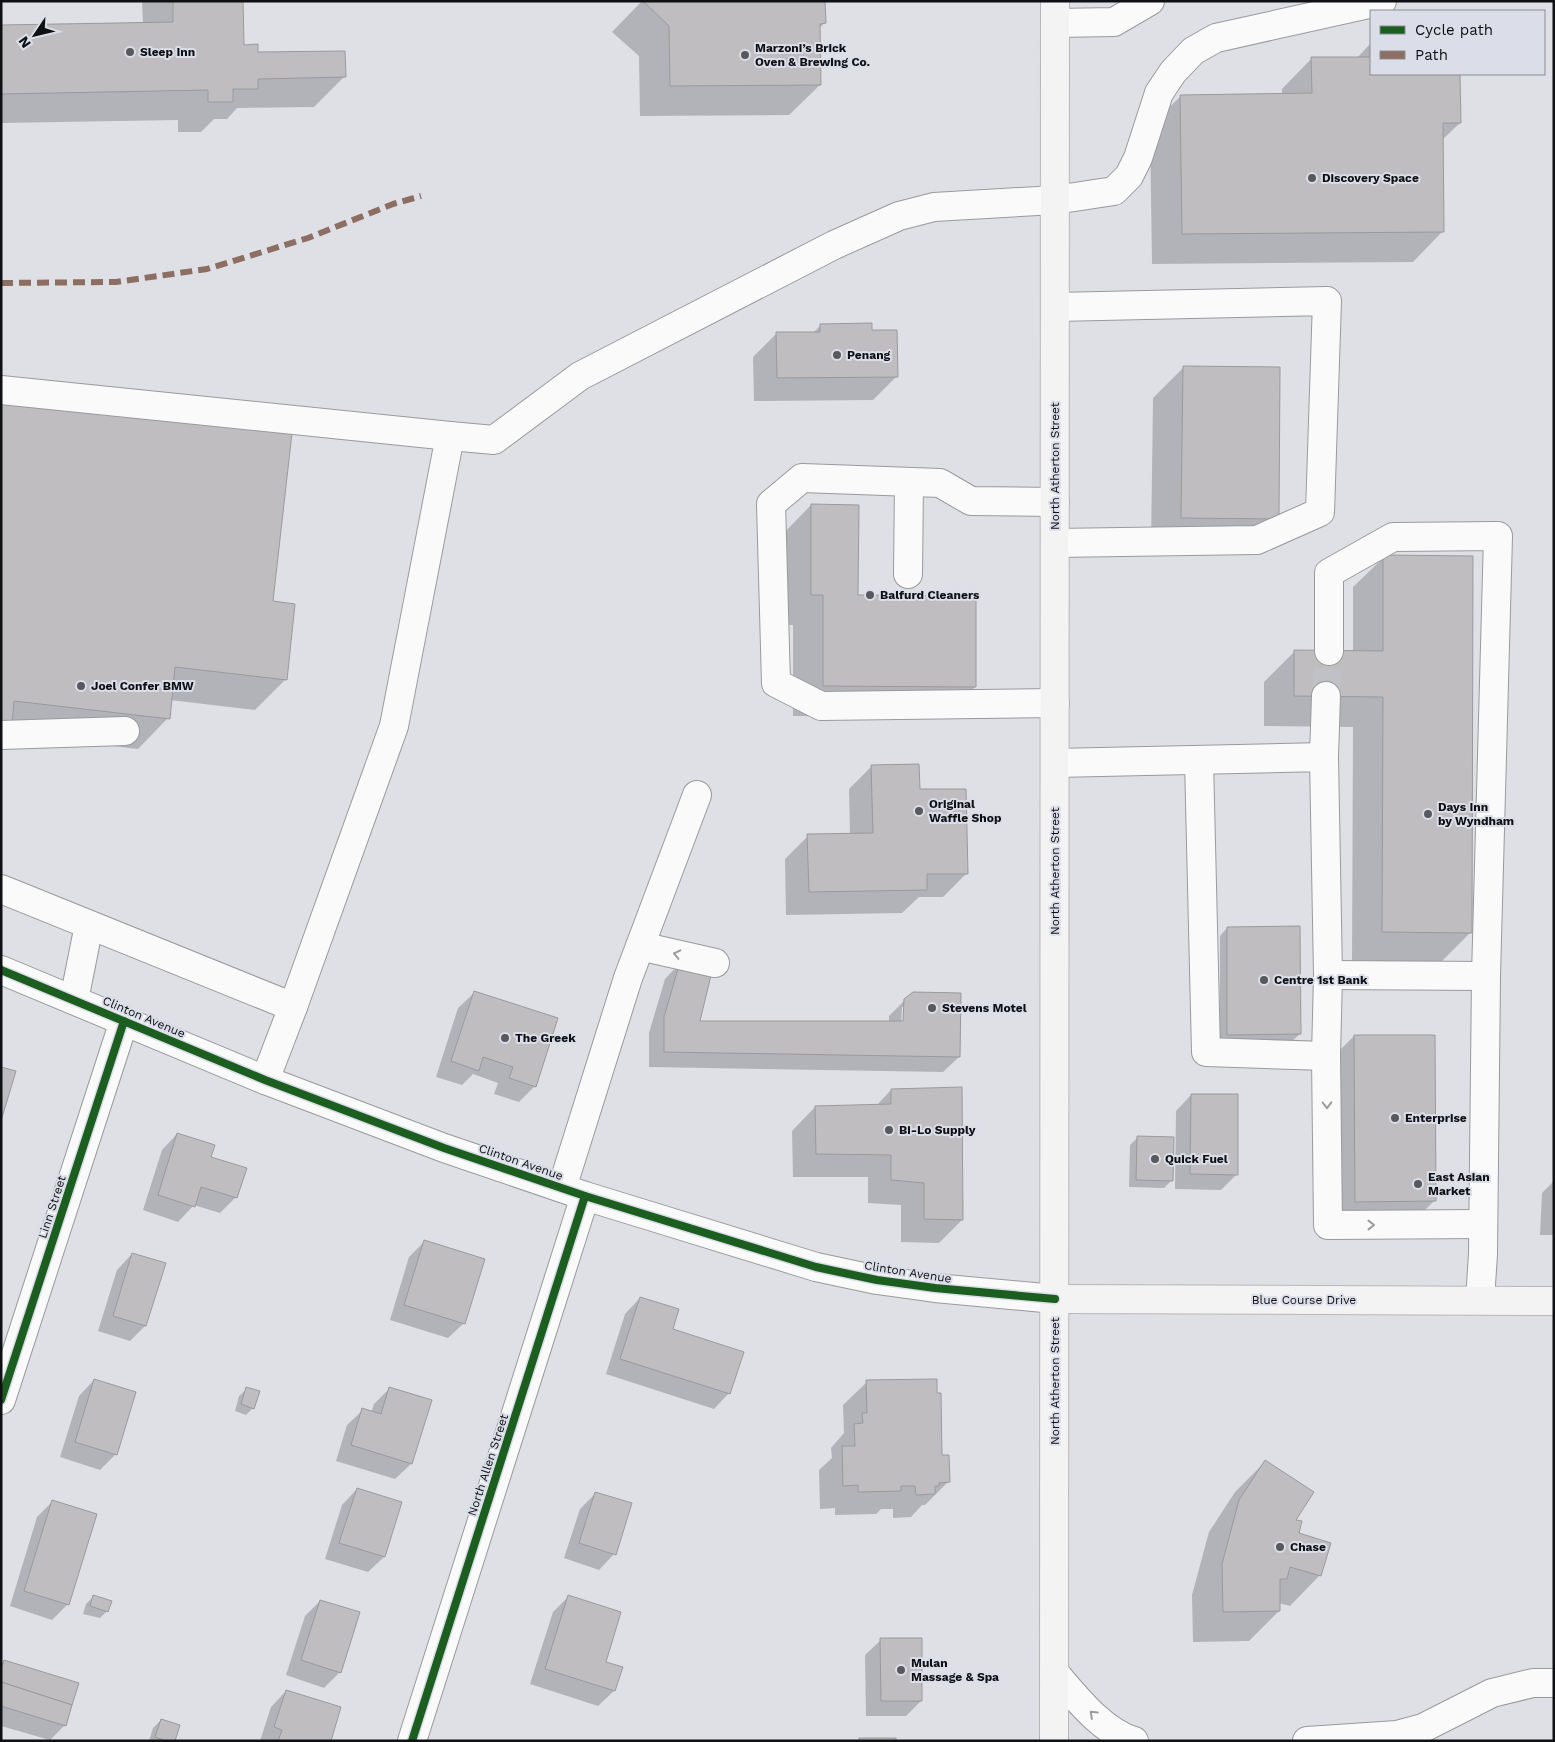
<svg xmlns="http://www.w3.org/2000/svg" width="1555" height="1742" viewBox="0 0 1555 1742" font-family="'Work Sans',sans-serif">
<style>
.shadow{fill:#0003;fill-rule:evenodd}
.building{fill:#bfbdbf;stroke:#9a9a9c}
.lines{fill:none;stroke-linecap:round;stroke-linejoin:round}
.minor-tunnel{stroke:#bfc1c6;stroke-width:28;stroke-dasharray:28 14;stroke-linecap:butt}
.minor-casing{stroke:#999a9e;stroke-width:30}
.major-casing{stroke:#b9b6b8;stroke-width:30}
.minor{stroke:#fafafb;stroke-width:28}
.major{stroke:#f4f3f4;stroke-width:28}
.quiet{stroke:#8d6e63;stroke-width:6;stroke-dasharray:12 6;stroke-linecap:butt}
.cycleway-casing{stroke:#dbdee9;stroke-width:11}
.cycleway{stroke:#1b5e20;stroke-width:8}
.oneway{stroke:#9c9c9e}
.poi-dot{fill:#57595d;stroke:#dbdee9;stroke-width:2}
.labels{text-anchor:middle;stroke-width:4;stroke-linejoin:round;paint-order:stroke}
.poi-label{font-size:12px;font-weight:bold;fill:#0f1013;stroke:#dbdee9;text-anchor:start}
.street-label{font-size:12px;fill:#0f1013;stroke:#dbdee9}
</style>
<rect width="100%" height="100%" fill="#dee0e6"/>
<g class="shadow">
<path d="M142,1H242L243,46L257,54L345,76L314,107L237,108L227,119H214L201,132H178V120L1,123V26L143,23Z"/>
<path d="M642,1H824L825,23L819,28L820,85L789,115L640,116L639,56L612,32Z"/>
<path d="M1371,43V74H1459L1460,123L1442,140L1443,231L1413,262L1152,264L1150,126L1181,96L1282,95V89L1312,58H1357Z"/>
<path d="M821,325L871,332L897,376L873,400L754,401L753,357L777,333H813Z"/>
<path d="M1183,368L1278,518L1247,549L1151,548L1153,398Z"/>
<path d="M1,401L272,603L286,679L255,710L170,700L168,718L138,749L1,733Z"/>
<path d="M811,505L857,596L975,687L945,717L793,716V625H781V536Z"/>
<path d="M1384,557L1471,932L1440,963L1352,962L1353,727L1264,726V682L1295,651L1353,652V587Z"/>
<path d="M872,766L919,790L967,873L943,897H919L902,913L786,915L785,859L808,836L850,835L849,789Z"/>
<path d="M1227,928L1300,1034L1292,1041L1220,1042V936Z"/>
<path d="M680,963L698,1022H889V1016L905,1000L959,1057L943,1072L649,1067V1033L665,979ZM902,1007H905L904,1027H901Z"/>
<path d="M474,993L535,1086L519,1102L494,1094L498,1083L473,1074L462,1085L436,1077L458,1008Z"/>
<path d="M1354,1036L1434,1201L1411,1224H1332L1331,1059Z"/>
<path d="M891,1090L962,1220L939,1243L901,1242V1205L868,1203V1177H793L792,1131L815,1107L876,1106Z"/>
<path d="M1191,1095L1237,1174L1221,1190L1175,1189L1176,1111Z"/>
<path d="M177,1134L210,1158L236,1197L220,1213L194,1205L178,1222L143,1210L162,1150Z"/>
<path d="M1138,1137L1172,1180L1164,1188L1129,1187L1130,1145Z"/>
<path d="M1554,1181V1235H1540L1542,1193Z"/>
<path d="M424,1242L464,1323L448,1338L390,1320L409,1257Z"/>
<path d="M132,1254L145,1326L130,1341L98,1331L117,1270Z"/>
<path d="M640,1298L729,1393L714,1409L606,1374L625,1314Z"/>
<path d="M94,1380L116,1454L100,1470L60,1457L79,1396Z"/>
<path d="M867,1382L948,1482L925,1505H922L911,1517L893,1518V1509H881L876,1514L835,1515V1508L820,1509L819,1470L832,1458L831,1448L844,1433L843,1405Z"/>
<path d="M247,1389L253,1408L246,1415L235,1411L239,1396Z"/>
<path d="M389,1389L411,1464L395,1479L336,1461L347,1425L363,1410L371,1413L374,1404Z"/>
<path d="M1265,1462L1294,1520L1297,1534L1320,1575L1290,1606L1279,1603V1611L1249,1641L1193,1642L1192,1595L1209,1532L1235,1492Z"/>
<path d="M357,1489L384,1557L368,1572L325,1559L342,1505Z"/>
<path d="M596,1493L614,1554L599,1570L564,1558L580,1509Z"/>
<path d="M53,1501L68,1604L52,1620L10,1606L37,1517Z"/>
<path d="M94,1596L107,1611L100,1618L83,1614L86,1604Z"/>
<path d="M569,1596L604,1663L621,1668L614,1691L598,1706L530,1684L553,1612Z"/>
<path d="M320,1601L340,1672L324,1688L286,1675L305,1616Z"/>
<path d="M881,1640L921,1701L906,1716H866L865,1655Z"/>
<path d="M4,1661L65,1725L50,1740L1,1726V1664Z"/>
<path d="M286,1691L330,1741H260L271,1707Z"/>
<path d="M161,1720L174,1741H149L153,1728Z"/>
</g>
<g class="building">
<path d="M173,1H243L244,45L258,44V52L345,51L346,77L258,79V89H233V102H208V90L1,94V25L173,22Z"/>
<path d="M643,1H825L826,23L820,24L821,85L670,86L669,26Z"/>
<path d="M1311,57H1371V74H1460L1461,123H1443L1444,232L1182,234L1180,95L1312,93Z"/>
<path d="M872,323V330H897L898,377L777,378L776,332H820V324Z"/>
<path d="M1183,366L1280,367L1279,519L1181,518Z"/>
<path d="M1,399L292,433L273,601L295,604L287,680L175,667L170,719L14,701L12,724L1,723Z"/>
<path d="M811,504L859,505L858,595L976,596V687L823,686V595H811Z"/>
<path d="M1383,555L1473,556L1472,933L1382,932L1383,697L1294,696V650L1383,651Z"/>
<path d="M919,764L920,789H966L968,874H927V890L809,892L807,834L873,833L871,765Z"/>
<path d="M1300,926L1301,1034L1227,1035V927Z"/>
<path d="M680,962L712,971L700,1021H903L904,999L913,992L961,993L960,1057L664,1052V1017Z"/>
<path d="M474,991L558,1018L536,1087L509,1078L513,1067L483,1057L479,1071L451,1061Z"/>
<path d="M1354,1035H1435L1436,1201L1355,1202Z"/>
<path d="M1,1067L16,1071L1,1121Z"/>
<path d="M962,1087L963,1220L924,1219V1183L891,1180V1155L816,1154L815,1106L891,1104V1089Z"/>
<path d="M1191,1094H1238V1175L1190,1174Z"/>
<path d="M177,1133L215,1145L211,1157L247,1168L237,1198L201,1187L195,1207L158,1195Z"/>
<path d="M1137,1136L1174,1137L1173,1181L1136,1180Z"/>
<path d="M424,1240L485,1259L465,1324L404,1305Z"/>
<path d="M132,1253L166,1263L146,1326L113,1316Z"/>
<path d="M640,1297L679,1309L673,1329L744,1352L730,1394L620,1359Z"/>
<path d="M94,1379L136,1392L117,1455L75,1442Z"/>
<path d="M937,1379V1393H941L942,1455H949L950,1482L939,1483V1486H935V1494L916,1495L915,1486H901V1491L858,1492V1485L843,1486L842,1446H855L854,1424L863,1423L862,1413H867L866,1380Z"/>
<path d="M246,1387L260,1391L254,1409L241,1404Z"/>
<path d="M389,1387L432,1400L412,1464L351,1445L362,1408L381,1414Z"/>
<path d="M1265,1460L1314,1492L1296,1520L1302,1521L1299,1533L1331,1543L1321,1576L1290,1567L1287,1579H1280V1611L1223,1612L1222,1564L1239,1500Z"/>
<path d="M357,1488L402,1502L385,1557L339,1543Z"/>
<path d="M595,1492L632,1503L616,1555L579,1543Z"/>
<path d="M52,1500L97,1514L69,1605L24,1591Z"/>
<path d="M93,1595L112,1601L108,1612L90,1606Z"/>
<path d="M568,1595L621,1612L606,1662L623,1667L615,1691L545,1669Z"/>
<path d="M320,1600L360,1612L341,1673L301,1660Z"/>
<path d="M880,1638H922V1701H881Z"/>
<path d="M4,1660L79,1683L72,1705L1,1682V1669Z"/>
<path d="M1,1682L72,1705L66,1726L1,1706Z"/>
<path d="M286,1690L341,1707L331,1741H278L282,1730L274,1727Z"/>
<path d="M161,1719L180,1725L175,1741H167L155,1737Z"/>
<rect x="859" y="1738" width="37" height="3"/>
</g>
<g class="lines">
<path class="minor-tunnel" d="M1326,696L1329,651"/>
<defs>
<g id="minor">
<path d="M1055,23L1114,22L1150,1"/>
<path d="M1,390L450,436L394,726L293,1007L265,1080"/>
<path d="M450,436L494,440L580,376L834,245L899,216L934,207L1055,200L1114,191L1129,176L1138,158L1159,93L1173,72L1193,51L1216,38L1382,1"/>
<path d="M1055,502L971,501L940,483L802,478L771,504L776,683L821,706L1055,703"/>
<path d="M1055,543L1257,540L1320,512L1327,301L1055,307"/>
<path d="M908,574L909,482"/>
<path d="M1329,651V573L1393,537L1498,536L1486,976L1483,1254L1480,1300"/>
<path d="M1,735L125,731"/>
<path d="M1324,757L1326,696"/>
<path d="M1199,760L1206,1052L1326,1056"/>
<path d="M1055,763L1324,757L1328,975L1326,1056L1328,1225L1483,1224"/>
<path d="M1,889L293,1007"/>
<path d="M640,946L715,963"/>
<path d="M1,970L265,1080L444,1148L585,1196L816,1267L877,1280L935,1288L1055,1299"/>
<path d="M1328,975L1486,976"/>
<path d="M74,1000L89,925"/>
<path d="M562,1188L628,978L697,795"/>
<path d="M1,1400L124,1021"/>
<path d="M1054,1672C1075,1696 1102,1732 1134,1741"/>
<path d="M412,1741L585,1196"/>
<path d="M1307,1741L1397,1735L1423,1728L1492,1693L1533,1683H1554"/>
</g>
<g id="major">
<path d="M1055,1299L1554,1301"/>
<path d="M1054,1741L1055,1"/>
</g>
</defs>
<use href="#minor" class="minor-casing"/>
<use href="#major" class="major-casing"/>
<use href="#minor" class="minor"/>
<use href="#major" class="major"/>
<path class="quiet" d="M1,283L116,282L207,269L308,238L393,204L421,196"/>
<defs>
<g id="cycleway">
<path d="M1,970L265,1080L444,1148L585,1196L816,1267L877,1280L935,1288L1055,1299"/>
<path d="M1,1400L124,1021"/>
<path d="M412,1741L585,1196"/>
</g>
</defs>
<use href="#cycleway" class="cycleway-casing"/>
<use href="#cycleway" class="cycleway"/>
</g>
<defs><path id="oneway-chevron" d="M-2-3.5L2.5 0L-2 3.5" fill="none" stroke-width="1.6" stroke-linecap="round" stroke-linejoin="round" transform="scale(1.25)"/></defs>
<g class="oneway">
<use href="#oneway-chevron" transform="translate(677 954) rotate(-167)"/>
<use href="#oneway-chevron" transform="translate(1327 1105) rotate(89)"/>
<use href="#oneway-chevron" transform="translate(1371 1225)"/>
<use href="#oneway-chevron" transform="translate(1093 1714) rotate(-137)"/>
</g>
<g class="poi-dot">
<circle cx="130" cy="52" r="5"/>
<circle cx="745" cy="55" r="5"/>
<circle cx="1312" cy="178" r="5"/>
<circle cx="837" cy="355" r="5"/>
<circle cx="870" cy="595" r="5"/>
<circle cx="81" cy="686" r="5"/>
<circle cx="919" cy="811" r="5"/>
<circle cx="1428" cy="814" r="5"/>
<circle cx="1264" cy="980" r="5"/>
<circle cx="932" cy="1008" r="5"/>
<circle cx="505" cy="1038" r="5"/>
<circle cx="1395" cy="1118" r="5"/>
<circle cx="889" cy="1130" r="5"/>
<circle cx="1155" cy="1159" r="5"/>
<circle cx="1418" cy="1184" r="5"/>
<circle cx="1280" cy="1547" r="5"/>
<circle cx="901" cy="1670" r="5"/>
</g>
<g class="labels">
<g class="poi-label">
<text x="755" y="52">Marzoni’s Brick<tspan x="755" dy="14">Oven &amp; Brewing Co.</tspan></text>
<text x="140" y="56">Sleep Inn</text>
<text x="1322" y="182">Discovery Space</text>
<text x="847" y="359">Penang</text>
<text x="880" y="599">Balfurd Cleaners</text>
<text x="91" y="690">Joel Confer BMW</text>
<text x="929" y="808">Original<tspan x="929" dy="14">Waffle Shop</tspan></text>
<text x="1438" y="811">Days Inn<tspan x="1438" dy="14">by Wyndham</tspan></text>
<text x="1274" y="984">Centre 1st Bank</text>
<text x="942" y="1012">Stevens Motel</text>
<text x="515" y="1042">The Greek</text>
<text x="1405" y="1122">Enterprise</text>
<text x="899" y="1134">Bi-Lo Supply</text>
<text x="1165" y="1163">Quick Fuel</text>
<text x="1428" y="1181">East Asian<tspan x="1428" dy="14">Market</tspan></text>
<text x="1290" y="1551">Chase</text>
<text x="911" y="1667">Mulan<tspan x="911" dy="14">Massage &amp; Spa</tspan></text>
</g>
<g class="street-label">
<text transform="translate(1055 466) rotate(-90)" y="4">North Atherton Street</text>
<text transform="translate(1055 871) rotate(-90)" y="4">North Atherton Street</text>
<text transform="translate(144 1017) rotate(23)" y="4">Clinton Avenue</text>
<text transform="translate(521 1162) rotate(19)" y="4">Clinton Avenue</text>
<text transform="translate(52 1207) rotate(-72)" y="4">Linn Street</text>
<text transform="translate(908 1272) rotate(9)" y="4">Clinton Avenue</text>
<text x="1304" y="1304">Blue Course Drive</text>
<text transform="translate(1055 1381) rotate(-90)" y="4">North Atherton Street</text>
<text transform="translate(488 1465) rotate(-72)" y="4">North Allen Street</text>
</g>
</g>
<rect width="1555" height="1742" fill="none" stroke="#0f1013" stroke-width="5"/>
<rect x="1370" y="10" width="175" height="65" fill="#dbdee9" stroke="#898c93"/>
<rect x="1380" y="26" width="25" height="8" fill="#1b5e20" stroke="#898c93"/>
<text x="1415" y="35" font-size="15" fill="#0f1013">Cycle path</text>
<rect x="1380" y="51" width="25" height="8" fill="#8d6e63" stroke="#898c93"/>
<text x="1415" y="60" font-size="15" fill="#0f1013">Path</text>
<g transform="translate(35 35) rotate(235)" stroke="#dbdee9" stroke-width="4" paint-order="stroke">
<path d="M0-4L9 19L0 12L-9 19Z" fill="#0f1013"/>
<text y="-8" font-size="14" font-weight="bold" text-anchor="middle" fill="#0f1013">N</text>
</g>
</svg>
